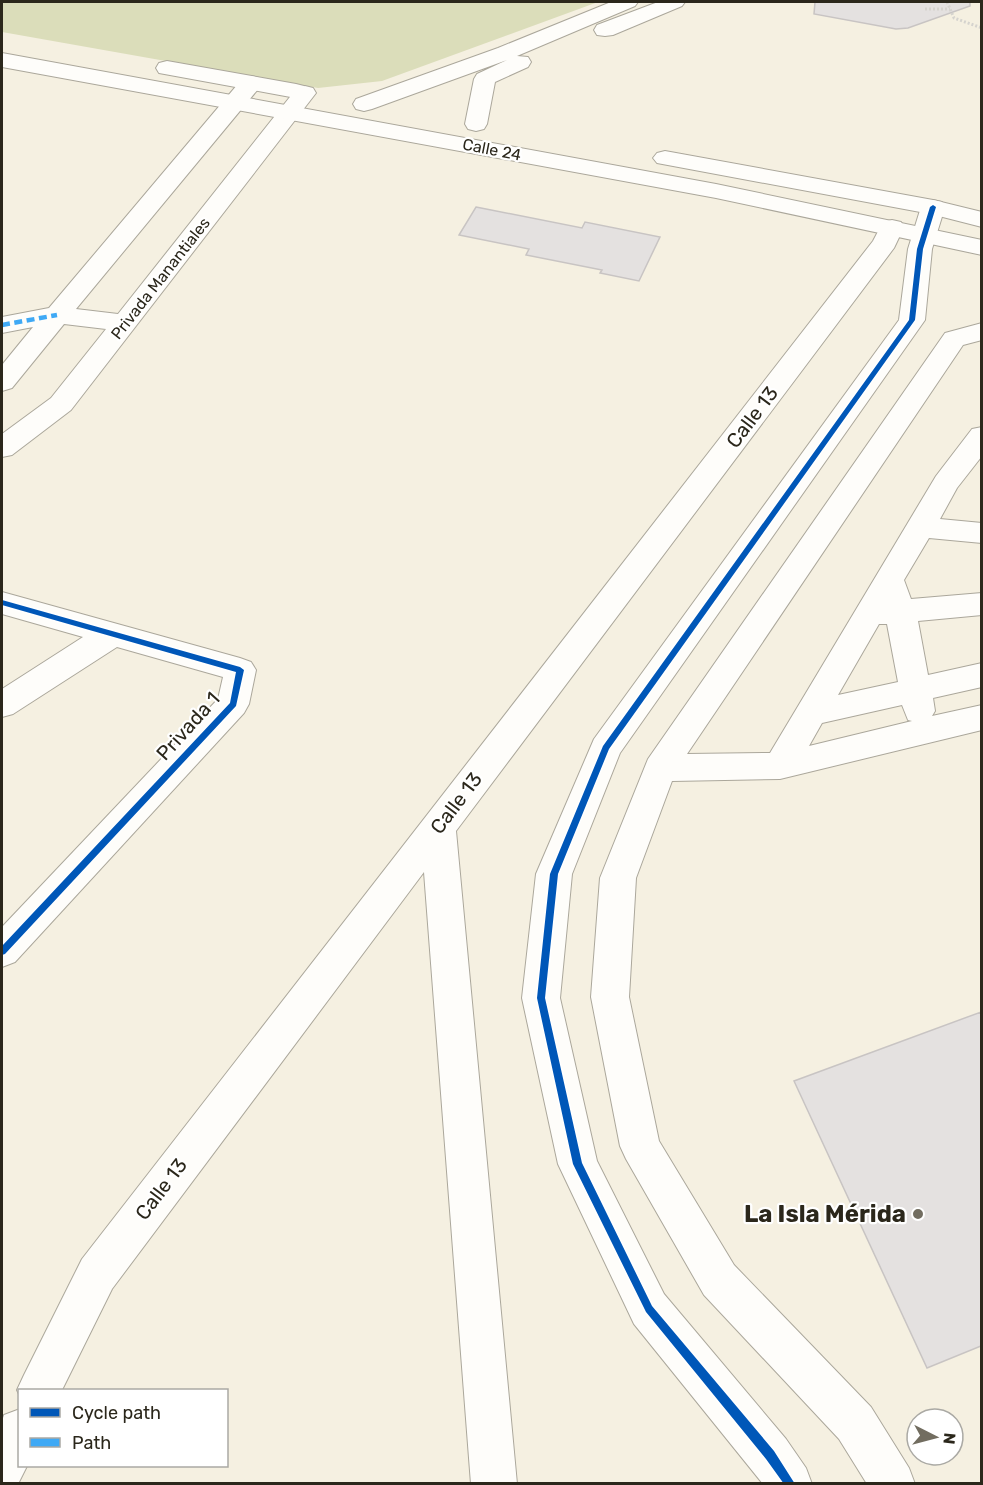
<svg xmlns="http://www.w3.org/2000/svg" width="983" height="1485" viewBox="0 0 983 1485" font-family="Rubik,sans-serif">
<style>
.green{fill:#dbddba}
.building{fill:#e4e1e0;stroke:#c8c4c3;stroke-width:1.5}
.lines{fill:none;stroke-linecap:round;stroke-linejoin:round}
.minor-casing{stroke:#aba79b;stroke-width:2}
.major-casing{stroke:#aba79b;stroke-width:2}
.path{stroke:#d5d3ce;stroke-width:3;stroke-dasharray:2 2;stroke-linecap:butt}
.minor{fill:#fefdfa;fill-rule:evenodd}
.major{fill:#fefdfa;fill-rule:evenodd}
.quiet{stroke:#3fa9f5;stroke-width:4.5;stroke-dasharray:8 4.5;stroke-linecap:butt}
.cycleway-casing{stroke:#fff;stroke-width:3}
.cycleway{fill:#0057b8;fill-rule:evenodd}
.poi-dot{fill:#726d60;stroke:#fff;stroke-width:2}
.labels{text-anchor:middle;stroke-width:4.5;stroke-linejoin:round;paint-order:stroke}
.far-street-label{font-size:16px;fill:#2b271b;stroke:#fff}
.street-label{font-size:20px;fill:#2b271b;stroke:#fff}
.near-poi-label{font-size:24px;font-weight:bold;fill:#2b271b;stroke:#fff;text-anchor:end}
</style>
<rect width="100%" height="100%" fill="#f5f0e1"/>
<path class="green" d="M2,2H598L382,81L318,88L2,32Z"/>
<g class="building">
<path d="M815,2H970V6L908,28L896,29L814,14Z"/>
<path d="M476,207L582,228L585,222L660,237L639,281L600,273L602,270L526,255L529,249L459,235Z"/>
<path d="M981,1012V1346L927,1368L794,1081Z"/>
</g>
<g class="lines">
<defs>
<g id="minor">
<path d="M611,2H638L635,6L517,56L528,57L531,62L528,67L495,82L487,124L484,129L476,131L468,129L465,124L474,79L477,74L507,60L372,109L364,111L356,109L353,104L356,99L498,48Z"/>
<path d="M658,2H685L682,6L613,35L605,36L597,35L594,30L597,25Z"/>
<path d="M251,76L259,78L262,83L259,88L76,309L118,314L297,88L305,86L313,88L316,93L71,410L12,455L2,457V434L51,398L106,329L64,324L12,388L2,391V365L33,327L2,333V317L49,308L243,78Z"/>
<path d="M933,200L942,202L945,207L932,249L925,320L620,753L572,874L560,998L597,1161L664,1294L786,1439L806,1468L812,1484H763L634,1324L558,1164L522,998L536,874L594,739L899,320L908,249L921,207L924,202Z"/>
<path d="M892,220L901,222L904,227L894,248L456,831L517,1484H471L424,872L112,1289L62,1390H20V1396L17,1390L24,1375L82,1259L873,241L883,222Z"/>
<path d="M982,323V340L963,345L687,754L770,753L936,476L972,429L982,427V456L957,488L940,519L982,523V543L929,538L904,580L911,599L982,593V615L918,621L928,675L982,663V687L933,698L935,711L932,716L982,705V730L780,779L672,781L636,878L629,997L659,1141L734,1265L871,1407L909,1468L915,1484H867L839,1439L704,1295L626,1159L620,1146L591,997L600,878L648,759L945,333ZM879,624H887L898,682L838,695ZM902,705L908,720L912,721L809,746L822,723Z"/>
<path d="M2,592L240,658L251,662L256,670L249,704L244,713L15,962L2,967V927L218,699L223,677L117,647L13,714L2,717V689L83,637L2,614Z"/>
<path d="M20,1409V1466H27L18,1484H2V1421L4,1415Z"/>
</g>
<g id="major">
<path d="M2,53L716,184L982,240V255L716,198L2,67Z"/>
<path d="M167,61L296,84L304,86L307,91L304,96L296,98L159,73L156,68L159,63Z"/>
<path d="M665,151L933,200L982,212V227L931,214L657,163L653,158L657,153Z"/>
</g>
</defs>
<use href="#minor" class="minor-casing"/>
<use href="#major" class="major-casing"/>
<g class="path">
<path d="M947,2L954,18L982,28"/>
<path d="M925,9H950"/>
</g>
<use href="#minor" class="minor"/>
<use href="#major" class="major"/>
<path class="quiet" d="M2,325L57,315"/>
<defs>
<g id="cycleway">
<path d="M933,205L936,207L923,249L915,320L609,749L558,874L545,998L582,1163L652,1306L774,1451L795,1484H784L766,1459L646,1312L573,1164L537,998L550,874L603,746L909,320L917,249L930,207Z"/>
<path d="M2,600L240,667L244,670L236,706L5,954L2,955V946L230,703L236,672L2,605Z"/>
</g>
</defs>
<use href="#cycleway" class="cycleway-casing"/>
<use href="#cycleway" class="cycleway"/>
</g>
<circle class="poi-dot" cx="918" cy="1214" r="6"/>
<g class="labels">
<g class="far-street-label">
<text transform="translate(492 149) rotate(11)" y="6">Calle 24</text>
<text transform="translate(160 278) rotate(-52)" y="6">Privada Manantiales</text>
</g>
<g class="street-label">
<text transform="translate(752 417) rotate(-53)" y="7">Calle 13</text>
<text transform="translate(188 726) rotate(-48)" y="7">Privada 1</text>
<text transform="translate(456 803) rotate(-53)" y="7">Calle 13</text>
<text transform="translate(161 1189) rotate(-53)" y="7">Calle 13</text>
</g>
<g class="near-poi-label">
<text x="906" y="1222">La Isla Mérida</text>
</g>
</g>
<rect width="983" height="1485" fill="none" stroke="#2b271b" stroke-width="6"/>
<rect x="18" y="1389" width="210" height="78" fill="#ffffff" stroke="#aaa9a4" stroke-width="1.5"/>
<rect x="30" y="1408" width="30" height="9" fill="#0057b8" stroke="#aaa9a4" stroke-width="1.5"/>
<text x="72" y="1419" font-size="18" fill="#2b271b">Cycle path</text>
<rect x="30" y="1438" width="30" height="9" fill="#3fa9f5" stroke="#aaa9a4" stroke-width="1.5"/>
<text x="72" y="1449" font-size="18" fill="#2b271b">Path</text>
<g transform="translate(935 1437) rotate(96)"><circle r="28" fill="#ffffff" stroke="#aaa9a4" stroke-width="1.5"/>
<path d="M0-4.5L10 22L0 15L-10 22Z" fill="#726d60"/>
<text y="-9" font-size="16" font-weight="bold" text-anchor="middle" fill="#2b271b">N</text>
</g>
</svg>
